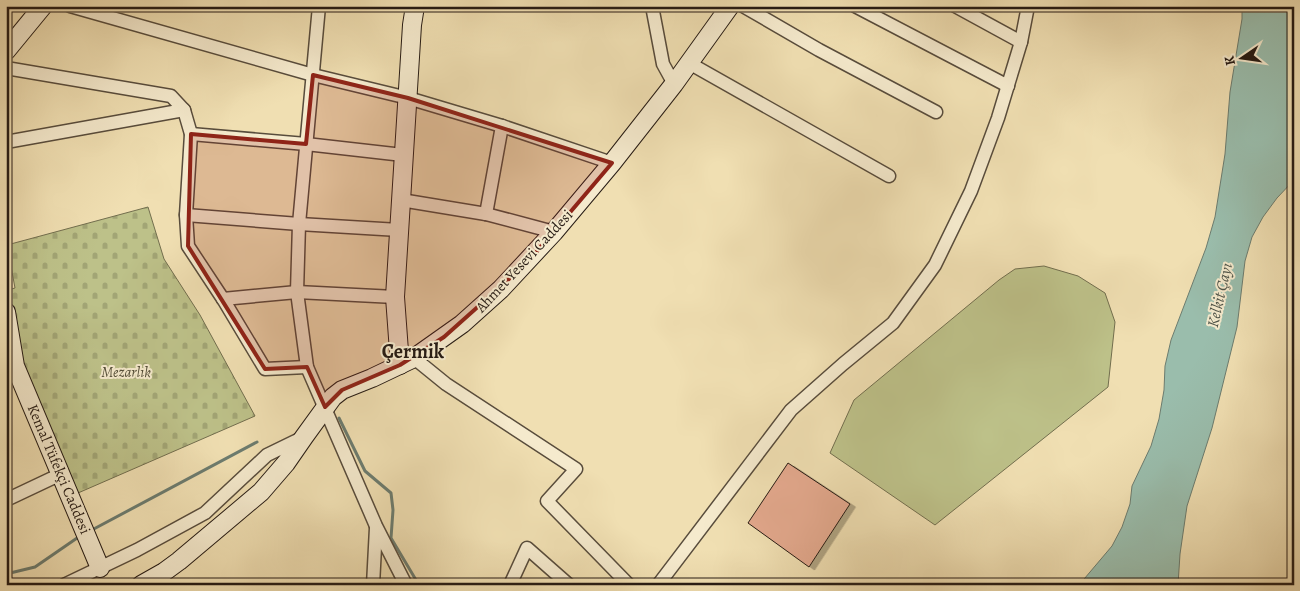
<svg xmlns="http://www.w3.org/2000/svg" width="1300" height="591" viewBox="0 0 1300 591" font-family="Alegreya,serif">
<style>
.green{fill:#bdc189;stroke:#726e4e}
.cemetery{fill:url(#cemetery-stones);stroke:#726e4e}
.water{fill:#9abdac;stroke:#6c7c6f}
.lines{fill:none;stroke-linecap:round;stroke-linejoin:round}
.stream{stroke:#6c7c6f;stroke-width:3}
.building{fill:#e4a98e;stroke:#261b14;filter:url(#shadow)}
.street-casing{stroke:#584c3c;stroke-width:15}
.secondary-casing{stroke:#261b14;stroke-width:20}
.street{stroke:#f5eacd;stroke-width:12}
.secondary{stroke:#f5eacd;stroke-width:18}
.marked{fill:#8f2418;fill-opacity:0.2;stroke:#8f2418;stroke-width:4;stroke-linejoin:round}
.labels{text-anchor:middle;stroke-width:4;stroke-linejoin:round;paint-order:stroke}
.street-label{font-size:15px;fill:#261b14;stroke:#f5eacd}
.park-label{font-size:15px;font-style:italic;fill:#534d37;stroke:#f5eacd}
.water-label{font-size:16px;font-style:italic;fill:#4f5449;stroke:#f5eacd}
.district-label{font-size:20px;font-weight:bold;fill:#261b14;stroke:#f5eacd}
</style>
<defs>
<pattern id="cemetery-stones" width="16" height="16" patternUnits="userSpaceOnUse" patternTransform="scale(1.25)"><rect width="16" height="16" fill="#bdc189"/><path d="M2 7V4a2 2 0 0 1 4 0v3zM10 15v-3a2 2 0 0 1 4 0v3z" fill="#a2a575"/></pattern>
<filter id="shadow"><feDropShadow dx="5.5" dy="3" stdDeviation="0" flood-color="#0004"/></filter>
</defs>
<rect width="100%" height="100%" fill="#f0dfb2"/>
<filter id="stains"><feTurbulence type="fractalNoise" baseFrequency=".004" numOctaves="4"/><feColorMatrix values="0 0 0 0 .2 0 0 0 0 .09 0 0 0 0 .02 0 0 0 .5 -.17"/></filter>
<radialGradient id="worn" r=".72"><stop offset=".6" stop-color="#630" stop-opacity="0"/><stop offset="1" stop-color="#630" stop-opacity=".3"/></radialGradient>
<path class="green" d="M1044,266L1078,276L1105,293L1115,322L1108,387L935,525L830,453L854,400L999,280L1015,269Z"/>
<path class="cemetery" d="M148,207L164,259L200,315L255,416L78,493L19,357L8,290L15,288L7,245Z"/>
<path class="water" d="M1242,6H1294V180L1277,198L1263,217L1252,237L1245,261L1237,327L1212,428L1187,506L1180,554L1178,585H1079L1112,546L1122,527L1130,504L1132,486L1151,446L1159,419L1164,390L1165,366L1171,340L1206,248L1215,217L1225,154L1230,92L1242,19Z"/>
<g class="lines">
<g class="stream">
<path d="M339,418L365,471L391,493L393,510L391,538L419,585"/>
<path d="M90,531L257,442"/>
<path d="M6,574L35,567L80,536"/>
</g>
</g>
<path class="building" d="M788,463L850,504L809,567L748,523Z"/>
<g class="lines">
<defs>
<g id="street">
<path d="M70,6L313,75L408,98L502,126L612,163"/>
<path d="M319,6L299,224L297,292L307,367L376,526L406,585"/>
<path d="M652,6L663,64L674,84"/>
<path d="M743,6L819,50L936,112"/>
<path d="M855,6L1008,86"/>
<path d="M955,6L1021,42"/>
<path d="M689,63L889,176"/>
<path d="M6,68L171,96L184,110L191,134L186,215L188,246L223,299L265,369L307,367"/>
<path d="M191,134L306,144L403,155"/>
<path d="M6,142L184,110"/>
<path d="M401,200L486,214L554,232"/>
<path d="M486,214L502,126"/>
<path d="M186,215L299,224L399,230"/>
<path d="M223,299L297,292L395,297"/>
<path d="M414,358L446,384L576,469L547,501L629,585"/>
<path d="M6,500L61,474"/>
<path d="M64,585L137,550L205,513L267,455L304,437"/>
<path d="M373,585L376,528"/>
<path d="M510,585L527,548L569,585"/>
<path d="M658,585L791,410L843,364L893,323L935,265L971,191L998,118L1021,42L1028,6"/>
</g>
<g id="secondary">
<path d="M6,51L43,6"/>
<path d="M6,312L15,366L100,568"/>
<path d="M400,365L395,297L412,25L415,6"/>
<path d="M141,585L164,572L179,561L261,492L286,463L304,437L333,397L342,390L372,378L414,358L462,324L501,289L554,232L612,163L674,84L730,6"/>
</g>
</defs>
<use href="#street" class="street-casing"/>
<use href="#secondary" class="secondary-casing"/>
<use href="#street" class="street"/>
<use href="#secondary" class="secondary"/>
</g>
<path class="marked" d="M313,75L408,98L612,163L527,263L444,337L400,365L342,390L325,407L307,367L265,369L188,246L191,134L306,144Z"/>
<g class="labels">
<g class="street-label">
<text transform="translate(524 261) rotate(-47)" y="5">Ahmet Yesevi Caddesi</text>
<text transform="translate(59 469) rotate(67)" y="5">Kemal Tüfekçi Caddesi</text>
</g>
<g class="park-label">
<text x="126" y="377">Mezarlık</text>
</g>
<g class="water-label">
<text transform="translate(1219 295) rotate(-77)" y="6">Kelkit Çayı</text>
</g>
<g class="district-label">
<text x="413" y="358">Çermik</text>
</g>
</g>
<rect width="1300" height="591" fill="none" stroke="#f0dfb2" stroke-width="25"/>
<rect x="8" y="8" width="1285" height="576" fill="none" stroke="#261b14" stroke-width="2.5"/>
<rect x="12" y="12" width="1275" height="566" fill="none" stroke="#261b14"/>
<g transform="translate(1242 58) rotate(257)" stroke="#f5eacd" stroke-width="4" paint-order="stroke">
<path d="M0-4L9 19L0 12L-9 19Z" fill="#261b14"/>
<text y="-8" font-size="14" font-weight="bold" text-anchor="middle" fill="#261b14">K</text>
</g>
<rect width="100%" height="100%" filter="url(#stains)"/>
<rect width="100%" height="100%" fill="url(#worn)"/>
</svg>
